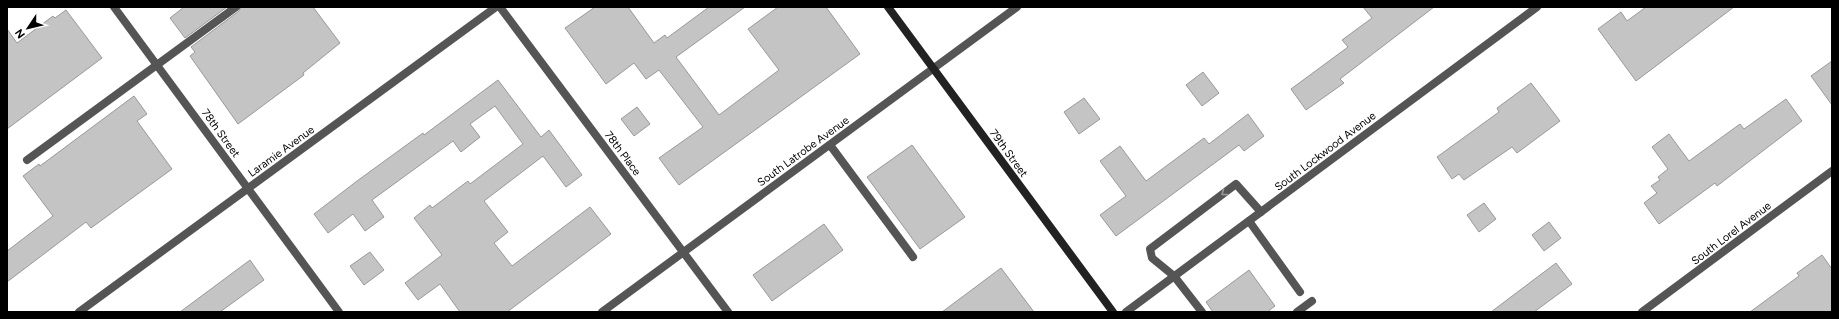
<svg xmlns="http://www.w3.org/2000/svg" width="1839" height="319" viewBox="0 0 1839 319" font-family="Figtree,sans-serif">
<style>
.building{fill:#c4c4c4;stroke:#999}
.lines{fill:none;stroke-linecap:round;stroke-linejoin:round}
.lane{stroke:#555;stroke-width:8}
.street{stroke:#555;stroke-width:8}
.secondary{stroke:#222;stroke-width:8}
.oneway{stroke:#999}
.labels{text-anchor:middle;stroke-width:3;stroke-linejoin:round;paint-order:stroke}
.street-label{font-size:11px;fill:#000;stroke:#fff}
</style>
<rect width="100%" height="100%" fill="#fff"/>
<g class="building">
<path d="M184,7H227L185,38L170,18Z"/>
<path d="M241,7H313L340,43L303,73L304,75L238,124L190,56L195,52L191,47L239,11Z"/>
<path d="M595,7H628L654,43L665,35L667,38L709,7H745L676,57L719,115L779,70L748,29L778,7H826L860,54L679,185L659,158L703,127L659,70L646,79L634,63L606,84L565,28Z"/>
<path d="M1363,7H1434L1340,79L1344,83L1306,110L1291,89L1348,47L1342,40L1372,18Z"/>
<path d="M1646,7H1734L1636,81L1598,29L1621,12L1627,21Z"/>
<path d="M66,10L102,58L7,129V29L17,43L53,16L55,18Z"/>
<path d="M1832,61V105L1811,76Z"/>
<path d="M1203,72L1219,93L1202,106L1186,85Z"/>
<path d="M498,80L541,137L549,130L582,175L566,187L543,156L484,201L508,232L494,243L512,266L590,207L611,234L507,312H460L440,284L418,300L405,283L442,255L414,218L430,205L432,208L468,181L470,184L523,144L495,106L470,124L480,137L461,152L453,141L372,200L384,217L365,231L353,214L328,233L314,214L357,181L423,133L424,135Z"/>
<path d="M1531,83L1560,121L1517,153L1512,147L1464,180L1459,174L1452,179L1437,157L1499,112L1497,108Z"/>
<path d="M134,96L147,114L137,121L172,169L91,228L86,222L7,282V251L53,216L23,176L39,164L40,166Z"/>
<path d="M1084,98L1100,119L1079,134L1064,112Z"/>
<path d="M1786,99L1802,121L1717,186L1715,183L1659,224L1644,203L1657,193L1651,186L1660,180L1658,177L1668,169L1652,147L1669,134L1689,161L1740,124L1744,129Z"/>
<path d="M637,107L650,124L634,136L621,119Z"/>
<path d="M1248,114L1264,136L1244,151L1239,145L1116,236L1100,215L1126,196L1100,161L1120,146L1146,181L1204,138L1209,144Z"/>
<path d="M912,145L965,217L920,249L867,177Z"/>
<path d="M1484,203L1496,219L1479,232L1467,215Z"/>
<path d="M1549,222L1561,238L1544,251L1532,235Z"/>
<path d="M824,224L843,250L772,301L753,275Z"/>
<path d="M370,252L384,270L364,285L350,266Z"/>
<path d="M1822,255L1832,269V312H1750L1799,276L1797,273Z"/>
<path d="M250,260L264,280L220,312H180Z"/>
<path d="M1556,263L1572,284L1534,312H1491Z"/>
<path d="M1001,268L1034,312H942Z"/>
<path d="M1249,270L1275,306L1267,312H1213L1206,302Z"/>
</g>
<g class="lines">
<g class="lane">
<path d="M830,145L913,257"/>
<path d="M27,160L236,7"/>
<path d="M1249,221L1300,292"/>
<path d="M1202,312L1174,276L1152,258L1150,249L1236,184L1261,212"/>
<path d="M1297,312L1312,301"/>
</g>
<g class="street">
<path d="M114,7L339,312"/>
<path d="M500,7L728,312"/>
<path d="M79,312L496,7"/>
<path d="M602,312L1017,7"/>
<path d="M1126,312L1537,7"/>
<path d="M1642,312L1832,171"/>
</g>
<path class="secondary" d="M888,7L1113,312"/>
</g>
<defs><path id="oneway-chevron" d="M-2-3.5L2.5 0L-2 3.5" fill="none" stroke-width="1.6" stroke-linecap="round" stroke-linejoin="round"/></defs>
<use class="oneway" href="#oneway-chevron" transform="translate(1224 193) rotate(143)"/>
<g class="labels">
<g class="street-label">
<text transform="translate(221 133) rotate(54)" y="4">78th Street</text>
<text transform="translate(281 151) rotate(-36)" y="4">Laramie Avenue</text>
<text transform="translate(803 151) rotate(-36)" y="4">South Latrobe Avenue</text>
<text transform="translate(1325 151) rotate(-37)" y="4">South Lockwood Avenue</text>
<text transform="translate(623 153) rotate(53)" y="4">78th Place</text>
<text transform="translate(1009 153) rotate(54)" y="4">79th Street</text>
<text transform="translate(1731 233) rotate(-37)" y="4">South Lorel Avenue</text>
</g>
</g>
<rect width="1839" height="319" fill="none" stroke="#000000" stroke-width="16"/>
<g transform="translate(28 28) rotate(235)" stroke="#ffffff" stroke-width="3" paint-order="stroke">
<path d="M0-3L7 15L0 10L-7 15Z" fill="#000000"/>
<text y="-6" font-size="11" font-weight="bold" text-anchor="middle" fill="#000000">N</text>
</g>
</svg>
